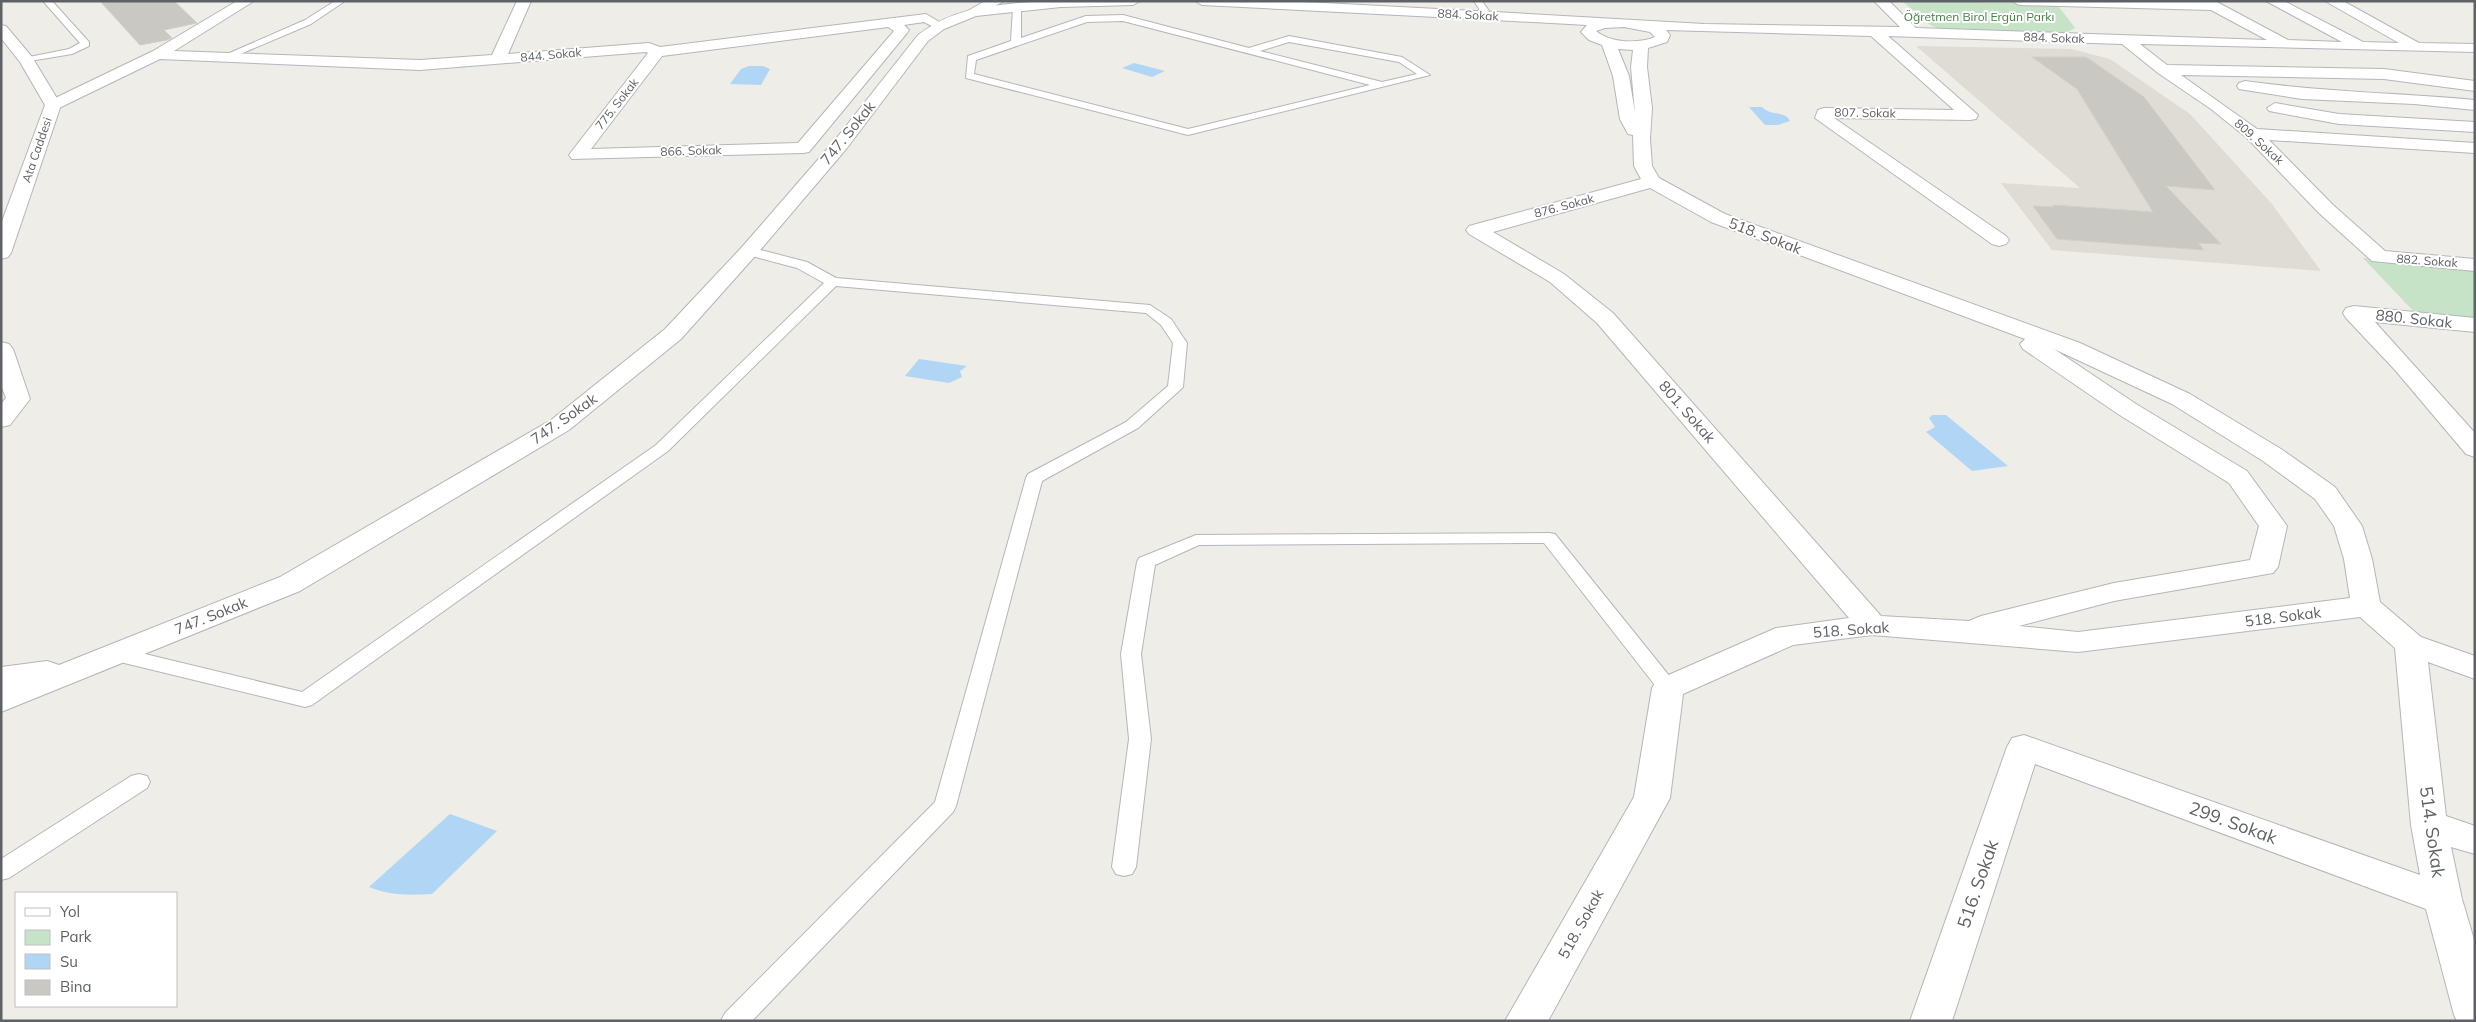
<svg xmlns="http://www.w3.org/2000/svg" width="2476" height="1022" viewBox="0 0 2476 1022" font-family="Mulish,sans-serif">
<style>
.education{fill:#dedcd5}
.green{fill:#c6e3c7}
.water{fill:#b1d6f5}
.building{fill:#cac8c3;stroke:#d2cfc6}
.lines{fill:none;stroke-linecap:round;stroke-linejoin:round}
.lane-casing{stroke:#b4b6b9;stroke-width:2}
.street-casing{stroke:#b4b6b9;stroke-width:2}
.secondary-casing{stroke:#b3b5b9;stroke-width:2}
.lane{fill:#fff;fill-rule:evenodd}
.street{fill:#fff;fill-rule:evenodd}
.secondary{fill:#fff;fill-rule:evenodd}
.labels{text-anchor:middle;stroke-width:4;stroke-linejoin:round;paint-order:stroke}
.far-street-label{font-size:12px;fill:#5e6165;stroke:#fff}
.far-park-label{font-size:12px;fill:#418144;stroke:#fff}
.street-label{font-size:15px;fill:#5e6165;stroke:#fff}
.near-street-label{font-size:18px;fill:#5e6165;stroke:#fff}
</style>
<rect width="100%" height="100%" fill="#eeede7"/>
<path class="education" d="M1916,46L2071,49L2110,59L2190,114L2272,204L2321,271L2052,250L2001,183L2080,188Z"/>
<g class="green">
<path d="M1902,1L2056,3L2075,28L2066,33L1942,30L1930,25Z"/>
<path d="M2363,258L2475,267V323L2419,317Z"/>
</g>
<g class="water">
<path d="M1134,63L1165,71L1152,77L1122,68Z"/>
<path d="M749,66H763L770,69L761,85L730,84L741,69Z"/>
<path d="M1749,107H1762C1772,117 1785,110 1790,121L1778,125H1765Z"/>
<path d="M919,359L967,366L960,371L962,377L949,383L905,376Z"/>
<path d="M1932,415H1946L2008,466L1972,471L1926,432L1935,427L1929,418Z"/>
<path d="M450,814L497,831L432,894C409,895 390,896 369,887Z"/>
</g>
<g class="building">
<path d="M100,1H174L197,23L164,30L172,38L167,40L140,45Z"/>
<path d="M2032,57H2086L2144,97L2215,190L2166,186L2221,244L2198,243L2204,250L2057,239L2033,206L2054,207L2053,205L2153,212L2077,89Z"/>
</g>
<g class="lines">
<defs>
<g id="lane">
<path d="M43,1H52L89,42V46L72,54L24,62V58L69,49L80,43Z"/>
<path d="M335,1H345L311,24L226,60L218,58L305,20Z"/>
<path d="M1474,1H1482L1489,11L1488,13L1473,17V13L1480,10Z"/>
<path d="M1017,5L1021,8V38L1086,16L1123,15L1249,48L1289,36L1402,57L1430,75L1188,135L966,78L968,56L1011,41L1013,8ZM1123,21L1370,85L1188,129L974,74L976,60L1087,22ZM1289,42L1399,62L1417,74L1382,82L1260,51Z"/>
<path d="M749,247L807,262L836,278L1150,305L1171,319L1187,343L1183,387L1180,390L1138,428L1042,481L956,806L953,812L752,1021H721L725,1013L935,802L1026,478L1028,474L1126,422L1168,386L1173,343L1161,325L1146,313L836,286L668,451L312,705L305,707L116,661L109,659L106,654L109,649L116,647L302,692L656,445L824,283L797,268L744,254L743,251L744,248Z"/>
<path d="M1549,533L1555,534L1675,683L1678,688L1675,693L1668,695L1661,693L1544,543L1199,545L1155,565L1141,654L1151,739L1136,867L1132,874L1124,876L1116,874L1112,867L1129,739L1121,654L1137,562L1139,558L1196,535Z"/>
<path d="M139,774L147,776L150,782L147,788L9,878L1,880V859L131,776Z"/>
</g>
<g id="street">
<path d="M237,1H254L174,51L420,60L492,55L517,1H531L508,54L649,43L660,47L926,14L946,26L939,30L924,22L904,25L909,30L907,33L809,152L803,153L572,159L569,155L572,151L648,53L646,52L420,70L160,59L59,108L53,110L45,105L47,102L153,51ZM888,27L894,31L798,143L591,149L662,56Z"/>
<path d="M985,1H1004L978,15H968L966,12Z"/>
<path d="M1874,1H1889L1916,28L2267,40L2211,10L2019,5L2012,1H2215L2288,40L2342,42L2266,1H2284L2363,42L2399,43L2325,1H2343L2419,43L2475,44V52L2140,44L2167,65L2384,69L2475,81V91L2384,79L2181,75L2257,129L2475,143V153L2269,140L2333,205L2385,251L2475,259V271L2372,261L2319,213L2247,138L2211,109L2158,73L2122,44L1888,36L1978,115L1976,119L1970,120L1834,118L2006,236L2009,240L2006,244L1999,246L1992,244L1815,118L1818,110L1824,108L1954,110L1871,36L1666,30L1670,35L1667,42L1648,48L1647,67L1652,108L1650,139L1652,166L1659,178L1725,214L2080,343L2190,394L2281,449L2335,487L2362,526L2372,559L2380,602L2421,637L2475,656V679L2428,662L2446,816L2475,826V854L2451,847L2462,899L2475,943V1021H2457L2454,1015L2426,909L2035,764L1952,1021H1910L2007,747L2012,738L2024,735L2420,875L2411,825L2395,648L2360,617L2078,652L1872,635L1793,645L1683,694L1670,798L1548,1021H1505L1634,797L1652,688L1657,680L1776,628L1849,618L1597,323L1550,282L1469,234L1466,230L1469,226L1641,179L1634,166L1633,135L1628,134L1620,119L1613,76L1602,45L1589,40L1581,32L1587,25L1476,19L1469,15L1476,11L1704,24L1900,27ZM1624,27L1650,32L1655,37C1638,44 1610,43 1596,31L1605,28ZM1618,49L1633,50L1631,67L1635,113L1629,76ZM1650,188L1711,222L2025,339L2020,344L2023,349L2118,414L2229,483L2259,526L2250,560L2114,583L1981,616L1969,621L1881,616L1613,313L1564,274L1493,232ZM2054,349L2172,404L2263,461L2315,499L2334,526L2344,559L2350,598L2078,632L2019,626L2114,601L2273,573L2278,567L2287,526L2247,471L2136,404Z"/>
<path d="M2245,81C2321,92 2398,93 2475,100V110L2414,104L2302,99L2239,89L2237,86L2239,83Z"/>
<path d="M2275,103L2339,114L2475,122V132L2339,124L2269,111L2267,108Z"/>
<path d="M2354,306L2475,318V332L2375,322L2475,433V457L2466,454L2395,370L2346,318L2343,313L2346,308Z"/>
</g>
<g id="secondary">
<path d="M1039,1H1140L1133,5L1061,7L976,16L944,29L928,41L847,148L756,255L681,339L569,430L300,591L1,712V667L47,661L59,665L280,577L551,420L665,329L742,247L835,140L918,35C957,6 992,6 1039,1Z"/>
<path d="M1195,1H1286L1476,11L1483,15L1476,19L1202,5Z"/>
<path d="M1,25L6,26L32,57L61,105L11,253L8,257L1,259V224L45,105L20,62L1,38Z"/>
<path d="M1,342L9,344L13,349L30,399L10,425L1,427V404L6,398L1,385Z"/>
</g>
</defs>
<use href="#lane" class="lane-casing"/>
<use href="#street" class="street-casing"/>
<use href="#secondary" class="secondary-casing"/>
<use href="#lane" class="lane"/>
<use href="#street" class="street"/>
<use href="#secondary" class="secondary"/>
</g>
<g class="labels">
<g class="far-street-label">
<text transform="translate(1468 15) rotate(3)" y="4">884. Sokak</text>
<text transform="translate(2054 38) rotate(2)" y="4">884. Sokak</text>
<text transform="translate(551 55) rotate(-5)" y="4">844. Sokak</text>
<text transform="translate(617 104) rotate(-52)" y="4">775. Sokak</text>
<text transform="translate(1865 113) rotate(1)" y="4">807. Sokak</text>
<text transform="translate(2259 142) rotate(42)" y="4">809. Sokak</text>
<text transform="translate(37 150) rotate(-71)" y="4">Ata Caddesi</text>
<text transform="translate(691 151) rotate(-2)" y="4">866. Sokak</text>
<text transform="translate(1564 206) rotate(-15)" y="4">876. Sokak</text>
<text transform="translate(2427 261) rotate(4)" y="4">882. Sokak</text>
</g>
<g class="far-park-label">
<text x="1979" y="21">Öğretmen Birol Ergün Parkı</text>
</g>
<g class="street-label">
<text transform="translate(848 133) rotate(-51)" y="5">747. Sokak</text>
<text transform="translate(1765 236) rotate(21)" y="5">518. Sokak</text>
<text transform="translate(2414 319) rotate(6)" y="5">880. Sokak</text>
<text transform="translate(1687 412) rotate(49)" y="5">801. Sokak</text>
<text transform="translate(564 419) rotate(-35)" y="5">747. Sokak</text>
<text transform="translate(211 616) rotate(-22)" y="5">747. Sokak</text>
<text transform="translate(2283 617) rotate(-7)" y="5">518. Sokak</text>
<text transform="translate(1851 630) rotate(-4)" y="5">518. Sokak</text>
<text transform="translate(1581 924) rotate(-61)" y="5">518. Sokak</text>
</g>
<g class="near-street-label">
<text transform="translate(2233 823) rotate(20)" y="6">299. Sokak</text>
<text transform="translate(2432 832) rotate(82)" y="6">514. Sokak</text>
<text transform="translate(1978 884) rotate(-71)" y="6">516. Sokak</text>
</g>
</g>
<rect width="2476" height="1022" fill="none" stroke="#5e6165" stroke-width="5"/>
<rect x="15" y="892" width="162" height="115" fill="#ffffff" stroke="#bfc0c1"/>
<rect x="25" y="908" width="25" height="8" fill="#ffffff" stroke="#bfc0c1"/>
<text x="60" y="917" font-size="15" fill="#5e6165">Yol</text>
<rect x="25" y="930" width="25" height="15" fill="#c6e3c7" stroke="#bfc0c1"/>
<text x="60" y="942" font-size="15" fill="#5e6165">Park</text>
<rect x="25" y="954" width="25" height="15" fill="#b1d6f5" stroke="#bfc0c1"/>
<text x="60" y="967" font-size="15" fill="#5e6165">Su</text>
<rect x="25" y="980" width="25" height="15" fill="#cac8c3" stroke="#bfc0c1"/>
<text x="60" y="992" font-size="15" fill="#5e6165">Bina</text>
</svg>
